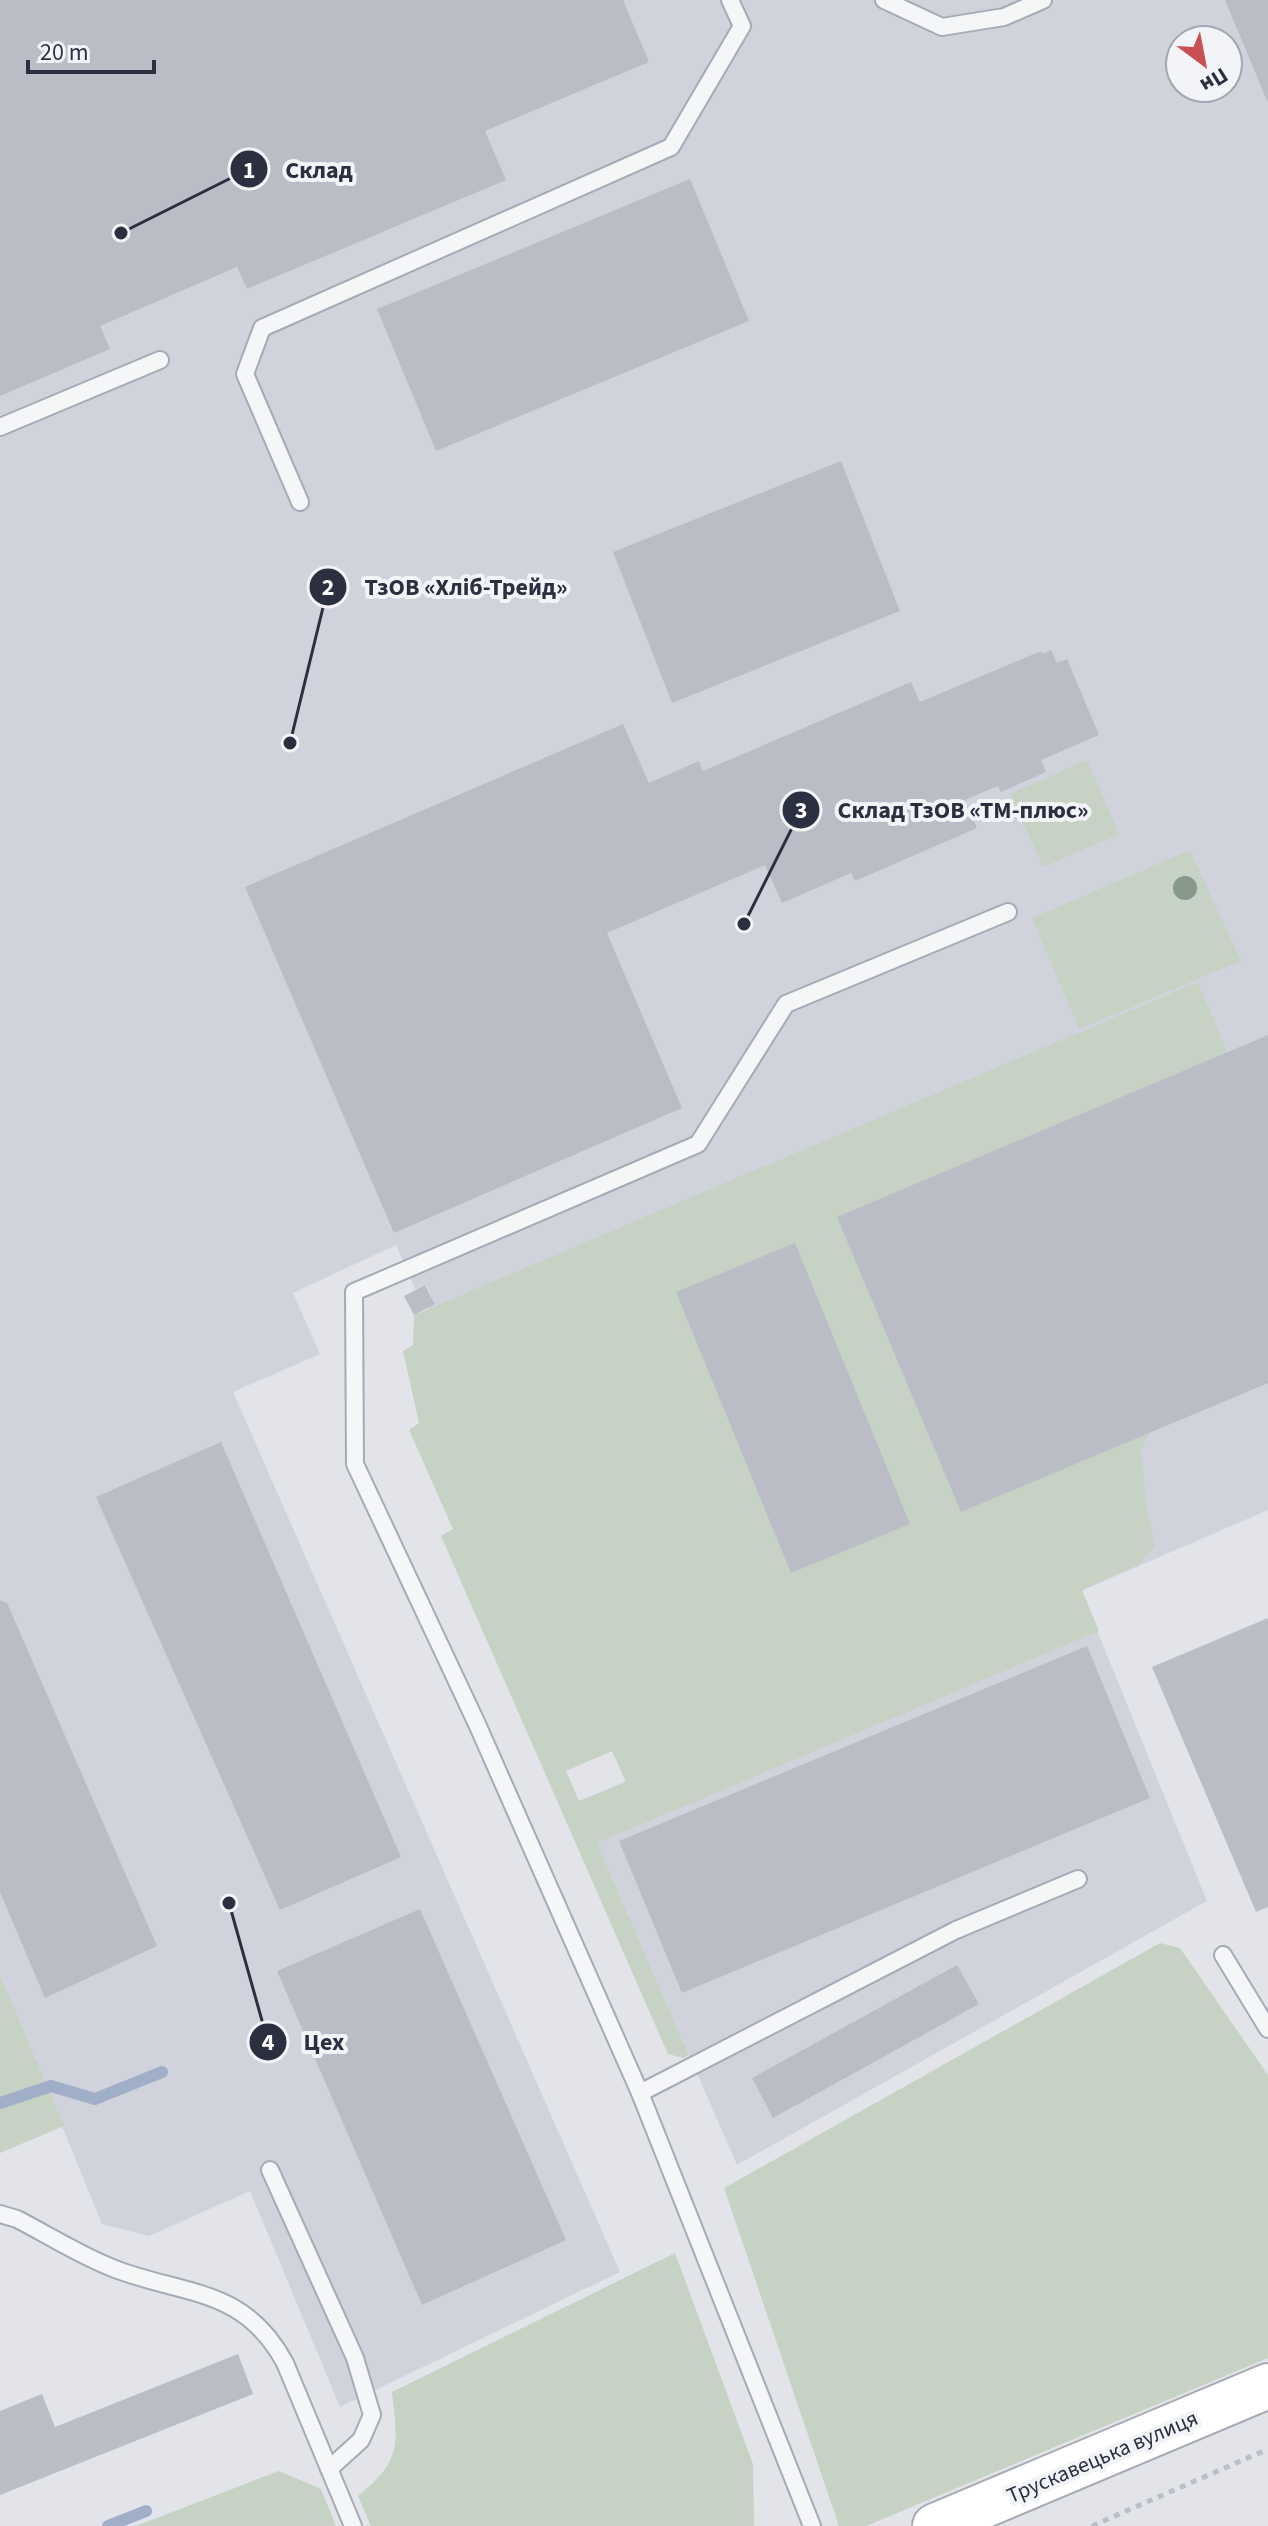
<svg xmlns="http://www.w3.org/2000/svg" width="1268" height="2526" viewBox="0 0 1268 2526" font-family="'Source Sans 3',sans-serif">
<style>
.built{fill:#d1d3dc;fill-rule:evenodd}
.green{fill:#c6d3c4;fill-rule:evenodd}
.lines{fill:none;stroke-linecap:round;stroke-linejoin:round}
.stream{stroke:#a0aec8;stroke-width:12}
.building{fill:#babdc6}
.lane-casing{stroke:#a7aab4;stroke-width:20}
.secondary-casing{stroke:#a7aab4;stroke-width:48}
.path{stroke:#bcbfc5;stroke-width:5;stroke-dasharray:6 6;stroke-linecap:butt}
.lane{stroke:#f5f6f8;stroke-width:16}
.secondary{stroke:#fff;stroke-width:44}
.tree{fill:#869989}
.labels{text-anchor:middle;stroke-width:8;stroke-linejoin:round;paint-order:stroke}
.street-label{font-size:22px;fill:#2b3041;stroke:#f2f4f7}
.leader{fill:none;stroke:#2b3041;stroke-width:3}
.callout-dot{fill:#2b3041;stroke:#f2f4f7;stroke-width:3}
.mark-label{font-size:24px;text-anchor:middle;font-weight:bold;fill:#fff}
.callout-label{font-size:24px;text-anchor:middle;font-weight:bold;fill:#2b3041;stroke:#f2f4f7;stroke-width:8;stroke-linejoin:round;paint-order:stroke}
</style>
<rect width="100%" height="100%" fill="#e2e4ea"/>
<path class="built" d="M0,0H1268V1510L1081,1591L1207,1901L737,2165L579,1802L626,1781L428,1308L435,1303L426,1285L415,1289L396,1245L293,1293L320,1354L233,1392L620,2272L340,2407L250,2191L149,2236L102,2224L0,1975ZM1180,40H1228V88H1180Z"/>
<g class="green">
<path d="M1087,760L1119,834L1043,867L1010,794Z"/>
<path d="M1190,850L1241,961L1079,1029L1032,918Z"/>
<path d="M1198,982L1229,1056L1154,1424L1141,1450L1146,1504L1155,1546L1140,1564L1082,1590L1099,1631L597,1843L689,2055L683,2058L668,2054L441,1536L453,1529L409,1430L419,1423L403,1351L413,1345L414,1315ZM612,1751L626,1782L579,1801L566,1771Z"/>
<path d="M1160,1943L1180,1948L1268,2075V2358L866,2526H839L724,2188Z"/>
<path d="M0,1975L64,2126L0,2153Z"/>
<path d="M675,2253L753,2464L754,2526H371L358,2496C402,2460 398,2445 392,2392Z"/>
<path d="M279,2471L321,2489L336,2526H136Z"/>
</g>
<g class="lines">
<g class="stream">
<path d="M0,2103L51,2086L95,2099L162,2072"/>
<path d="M108,2526L146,2511"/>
</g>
</g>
<g class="building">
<path d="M0,0H623L649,62L485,131L506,180L247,289L237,267L100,326L110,349L0,396Z"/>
<path d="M1225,0H1268V103Z"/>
<path d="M690,179L749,321L436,451L377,309Z"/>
<path d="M841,461L900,611L672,703L613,552Z"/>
<path d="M1051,650L1057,663L1067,659L1099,735L1041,760L1046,772L1001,792L998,786L965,800L977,828L855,881L851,873L782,903L765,865L607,933L682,1108L394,1233L245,887L623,724L649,783L699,761L703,771L911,682L920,702L1041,651L1042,654Z"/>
<path d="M1268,1035V1383L961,1512L837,1217Z"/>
<path d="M795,1243L910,1524L791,1573L676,1292Z"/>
<path d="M425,1285L435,1304L414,1315L404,1296Z"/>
<path d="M221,1442L401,1857L280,1910L96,1497Z"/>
<path d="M0,1600L7,1603L157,1946L45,1998L0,1892Z"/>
<path d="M1268,1618V1907L1256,1912L1152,1667Z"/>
<path d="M1087,1646L1150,1798L682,1993L619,1841Z"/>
<path d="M420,1909L566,2240L422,2305L277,1971Z"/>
<path d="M957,1965L979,2004L773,2118L752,2078Z"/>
<path d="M238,2354L253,2394L0,2495V2411L42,2394L55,2427Z"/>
</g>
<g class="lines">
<defs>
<g id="lane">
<path d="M884,0L942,27L1004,17L1043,0"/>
<path d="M0,427L160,360"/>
<path d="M300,502L245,374L262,328L671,147L742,26L730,0"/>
<path d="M1223,1955L1268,2029"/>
<path d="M640,2093L956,1930L1078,1879"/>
<path d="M270,2170L355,2358L372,2415L361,2440L329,2469"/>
<path d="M0,2214L17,2219C50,2236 81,2256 115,2269C186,2296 244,2287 285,2363L353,2526"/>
<path d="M812,2526L640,2093L477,1724L355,1464L354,1292L698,1144L786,1004L1008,912"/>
</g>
<path id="secondary" d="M935,2526L1268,2386"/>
</defs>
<use href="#lane" class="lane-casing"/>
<use href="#secondary" class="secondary-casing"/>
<path class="path" d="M1092,2526L1268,2449"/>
<use href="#lane" class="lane"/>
<use href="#secondary" class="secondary"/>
</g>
<circle class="tree" cx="1185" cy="888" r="12"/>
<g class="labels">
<g class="street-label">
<text transform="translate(1102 2456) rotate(-23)" y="8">Трускавецька вулиця</text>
</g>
</g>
<path class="leader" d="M121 233L249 169M290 743L328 587M744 924L801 810M229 1903L268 2042"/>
<g class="callout-dot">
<circle cx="121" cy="233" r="8"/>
<circle cx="290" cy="743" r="8"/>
<circle cx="744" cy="924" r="8"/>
<circle cx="229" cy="1903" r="8"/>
<circle cx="249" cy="169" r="20"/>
<circle cx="328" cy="587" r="20"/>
<circle cx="801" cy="810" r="20"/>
<circle cx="268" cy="2042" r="20"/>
</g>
<g class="mark-label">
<text x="249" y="178">1</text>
<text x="328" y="595">2</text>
<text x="801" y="818">3</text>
<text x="268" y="2050">4</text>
</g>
<g class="callout-label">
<text x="319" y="178">Склад</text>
<text x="466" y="595">ТзОВ «Хліб-Трейд»</text>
<text x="963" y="818">Склад ТзОВ «ТМ-плюс»</text>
<text x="324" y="2050">Цех</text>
</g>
<g transform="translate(1204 64) rotate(148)"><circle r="38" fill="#f2f4f7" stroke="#a2a6ae" stroke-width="2"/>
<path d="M0-6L14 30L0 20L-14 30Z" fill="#c84f52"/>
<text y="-12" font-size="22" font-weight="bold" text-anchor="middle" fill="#2b3041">Пн</text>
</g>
<path d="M28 60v12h126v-12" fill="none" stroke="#2b3041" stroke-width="4"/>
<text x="40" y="60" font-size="24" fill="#2b3041" stroke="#f2f4f7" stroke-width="6" paint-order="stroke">20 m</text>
</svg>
